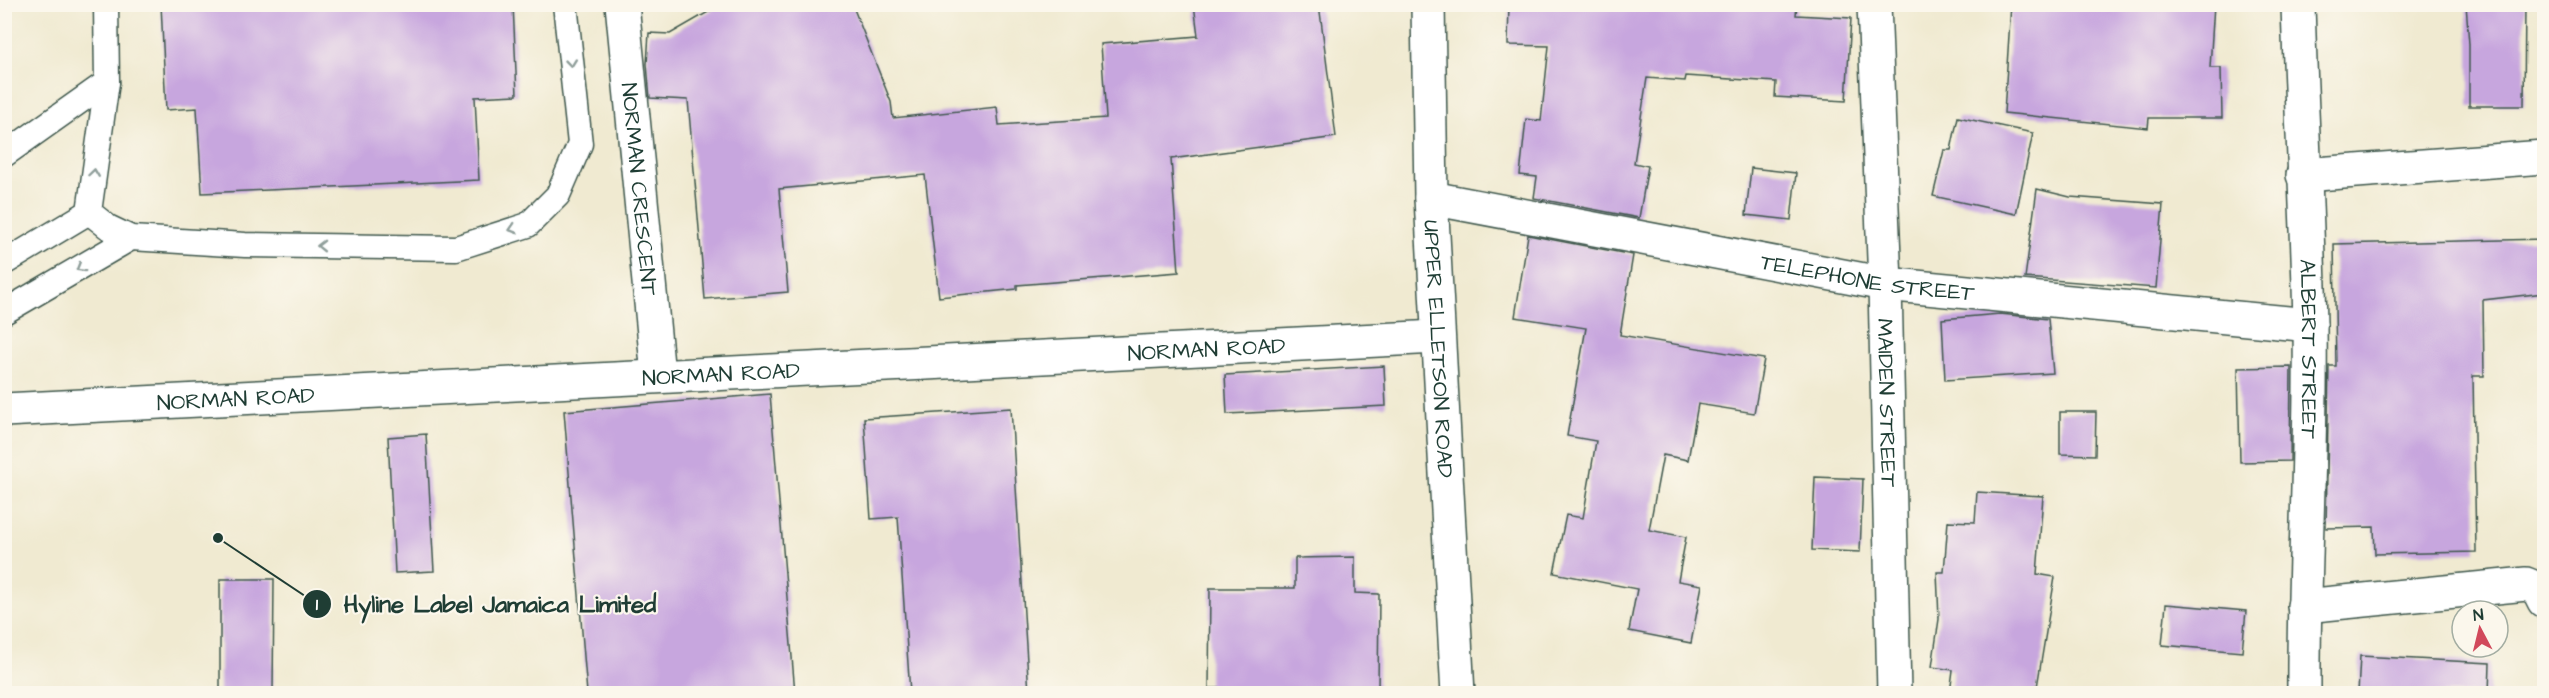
<svg xmlns="http://www.w3.org/2000/svg" width="2549" height="698" viewBox="0 0 2549 698" font-family="'Architects Daughter',sans-serif">
<style>
.building{fill:#c7a6de}
.lines{fill:none;stroke-linecap:round;stroke-linejoin:round}
.service-casing{stroke:#3e574c;stroke-width:27}
.minor-casing{stroke:#3e574c;stroke-width:36}
.tertiary-casing{stroke:#3e574c;stroke-width:36}
.service{stroke:#fff;stroke-width:24}
.minor{stroke:#fff;stroke-width:33}
.tertiary{stroke:#fff;stroke-width:33}
.oneway{stroke:#8f9e9a}
.labels{text-anchor:middle;stroke-width:4.5;stroke-linejoin:round;paint-order:stroke}
.street-label{font-size:22px;fill:#1f3d34;stroke:#fbf7ec}
.leader{fill:none;stroke:#1f3d34;stroke-width:2}
.callout-dot{fill:#1f3d34;stroke:#fbf7ec;stroke-width:2}
.mark-label{font-size:18px;text-anchor:middle;font-weight:bold;fill:#fff}
.callout-label{font-size:24px;text-anchor:middle;font-weight:bold;fill:#1f3d34;stroke:#fbf7ec;stroke-width:4.5;stroke-linejoin:round;paint-order:stroke}
</style>
<rect width="100%" height="100%" fill="#fbf7ec"/>
<filter id="ink" filterUnits="userSpaceOnUse"><feTurbulence type="fractalNoise" baseFrequency=".0167" numOctaves="2"/><feDisplacementMap in="SourceGraphic" scale="12" xChannelSelector="R" yChannelSelector="G"/><feConvolveMatrix kernelMatrix="1 2 1 2 8 2 1 2 1" color-interpolation-filters="sRGB"/></filter>
<filter id="wash" filterUnits="userSpaceOnUse"><feTurbulence type="fractalNoise" baseFrequency=".008" numOctaves="4" result="noise"/><feDisplacementMap in="SourceGraphic" scale="24" xChannelSelector="R" yChannelSelector="G"/><feGaussianBlur stdDeviation="1.35" result="paint"/><feColorMatrix in="noise" values="0 0 0 0 0 0 0 0 0 0 0 0 0 0 0 0 0 1.4 0 .05"/><feComposite in="paint" operator="in"/></filter>
<g filter="url(#wash)">
<rect width="100%" height="100%" fill="#f0ead1"/>
<g id="blocks">
<g class="building">
<path d="M161,4H513L517,95L475,97L479,180L202,193L197,108L166,110Z"/>
<path d="M722,4H852L891,102L893,118L997,107L999,125L1106,118L1101,44L1198,36L1194,4H1319L1336,137L1171,159L1179,272L1017,285V289L939,297L925,175L779,189L788,292L705,299L688,100L650,98L647,64L649,33L670,34Z"/>
<path d="M1509,4H1797L1796,15L1851,18L1846,101L1775,97L1776,82L1686,76L1685,81L1647,78L1634,163L1648,166L1639,218L1534,198L1537,177L1520,175L1526,119L1541,121L1549,46L1508,45Z"/>
<path d="M2011,4H2214L2210,68H2221L2222,118H2149L2148,128L2004,113Z"/>
<path d="M2466,4H2525L2524,106H2469V44Z"/>
<path d="M1958,117L2033,133L2016,214L1933,196L1944,150H1951Z"/>
<path d="M1751,168L1796,173L1791,220L1746,215Z"/>
<path d="M2037,189L2070,197L2163,204L2156,288L2025,278Z"/>
<path d="M1528,235L1633,255L1620,335L1764,359L1754,413L1698,404L1688,460L1663,455L1649,530L1686,537L1678,581L1702,585L1691,643L1629,631L1637,589L1554,573L1566,515L1583,518L1596,441L1567,436L1586,328L1515,317Z"/>
<path d="M2544,239V293L2483,300L2484,376H2473L2476,552L2375,554L2374,527L2326,528L2329,366H2336L2334,244Z"/>
<path d="M2000,314L2048,319L2053,373L1945,380L1942,319Z"/>
<path d="M1384,366L1386,406L1227,414L1225,375Z"/>
<path d="M2291,367L2290,461L2240,462L2238,368Z"/>
<path d="M770,394L795,693H587L564,411Z"/>
<path d="M1011,408L1029,693H910L898,517L871,519L864,418Z"/>
<path d="M2060,412H2096L2095,455L2060,454Z"/>
<path d="M426,434L434,571L395,573L388,437Z"/>
<path d="M1815,477L1863,479L1860,552L1812,550Z"/>
<path d="M1977,492L2043,496L2037,574L2055,577L2036,693H1950L1953,670L1932,667L1939,619L1937,572H1944L1948,521L1975,522Z"/>
<path d="M1355,557V593L1379,594L1378,690L1209,688L1210,588H1295V558Z"/>
<path d="M220,579H274L273,693H220Z"/>
<path d="M2166,604L2246,611L2242,652L2162,645Z"/>
<path d="M2360,656L2490,663L2489,693H2358Z"/>
</g>
</g>
</g>
<g filter="url(#ink)">
<use href="#blocks" fill-opacity="0" stroke="#3e574c" stroke-width="1.5"/>
<g class="lines">
<defs>
<g id="service">
<path d="M106,4L107,82L89,212L108,227L131,238L245,245L456,248L528,225L558,195L580,144L565,4"/>
<path d="M4,155L107,82"/>
<path d="M4,263L89,212"/>
<path d="M4,312L131,238"/>
</g>
<g id="minor">
<path id="s1" d="M622,4L658,375"/>
<path id="s2" d="M1874,4L1885,284L1894,694"/>
<path id="s3" d="M2298,4C2301,112 2308,219 2310,326C2312,449 2303,571 2304,694"/>
<path d="M2303,175L2544,157"/>
<path id="s4" d="M1431,198L1885,284L2310,325"/>
<path id="s5" d="M4,410L1437,337"/>
<path d="M2304,606L2526,584L2538,589L2544,601"/>
</g>
<g id="tertiary">
<path id="s6" d="M1428,4L1431,198L1458,694"/>
</g>
</defs>
<use href="#service" class="service-casing"/>
<use href="#minor" class="minor-casing"/>
<use href="#tertiary" class="tertiary-casing"/>
<use href="#service" class="service"/>
<use href="#minor" class="minor"/>
<use href="#tertiary" class="tertiary"/>
</g>
<defs><path id="oneway-chevron" d="M-2-3.5L2.5 0L-2 3.5" fill="none" stroke-width="1.6" stroke-linecap="round" stroke-linejoin="round" transform="scale(1.5)"/></defs>
<g class="oneway">
<use href="#oneway-chevron" transform="translate(571 63) rotate(84)"/>
<use href="#oneway-chevron" transform="translate(94 173) rotate(-82)"/>
<use href="#oneway-chevron" transform="translate(513 229) rotate(162)"/>
<use href="#oneway-chevron" transform="translate(321 246) rotate(-179)"/>
<use href="#oneway-chevron" transform="translate(80 268) rotate(149)"/>
</g>
</g>
<g class="labels">
<g class="street-label">
<text dy="8" stroke="none"><textPath href="#s1" startOffset="186">NORMAN CRESCENT</textPath></text>
<text dy="8" stroke="none"><textPath href="#s4" startOffset="444">TELEPHONE STREET</textPath></text>
<text dy="8" stroke="none"><textPath href="#s5" startOffset="1204">NORMAN ROAD</textPath></text>
<text dy="8" stroke="none"><textPath href="#s6" startOffset="345">UPPER ELLETSON ROAD</textPath></text>
<text dy="8" stroke="none"><textPath href="#s3" startOffset="345">ALBERT STREET</textPath></text>
<text dy="8" stroke="none"><textPath href="#s5" startOffset="718">NORMAN ROAD</textPath></text>
<text dy="8" stroke="none"><textPath href="#s5" startOffset="232">NORMAN ROAD</textPath></text>
<text dy="8" stroke="none"><textPath href="#s2" startOffset="399">MAIDEN STREET</textPath></text>
</g>
</g>
<path class="leader" d="M218 538L317 604"/>
<g class="callout-dot">
<circle cx="218" cy="538" r="6"/>
<circle cx="317" cy="604" r="15"/>
</g>
<g class="mark-label">
<text x="317" y="610">1</text>
</g>
<g class="callout-label">
<text x="500" y="612">Hyline Label Jamaica Limited</text>
</g>
<rect width="2549" height="698" fill="none" stroke="#fbf7ec" stroke-width="24"/>
<g transform="translate(2480 629) rotate(353)"><circle r="28" fill="#fbf7ec" stroke="#a3ada2" stroke-width="1.5"/>
<path d="M0-4.5L10 22L0 15L-10 22Z" fill="#d1495b"/>
<text y="-9" font-size="16" font-weight="bold" text-anchor="middle" fill="#1f3d34">N</text>
</g>
</svg>
